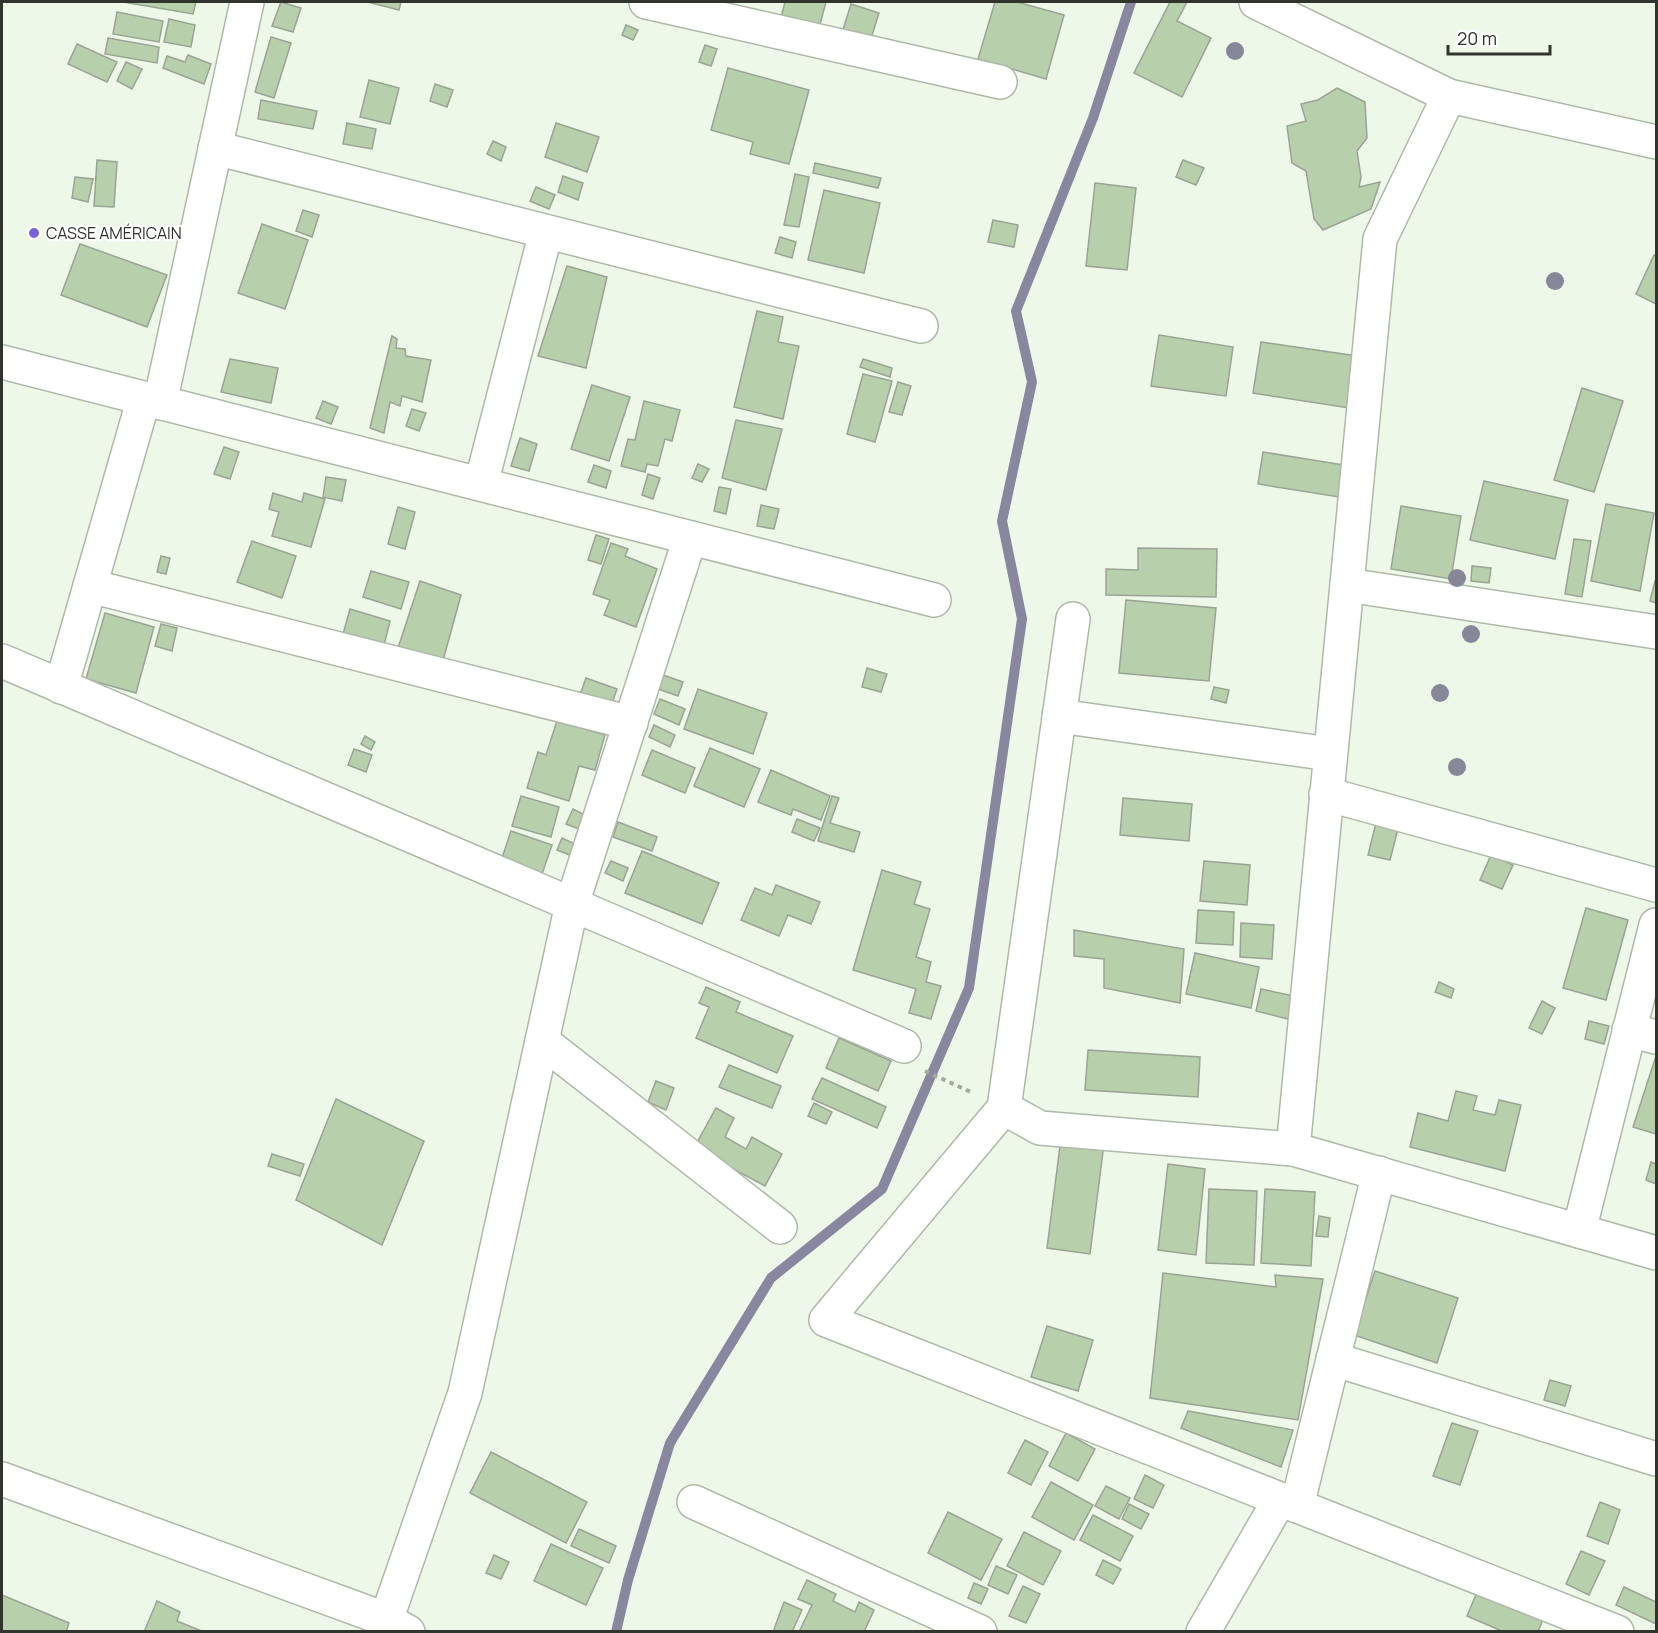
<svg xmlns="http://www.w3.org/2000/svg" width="1658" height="1633" viewBox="0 0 1658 1633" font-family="Manrope,sans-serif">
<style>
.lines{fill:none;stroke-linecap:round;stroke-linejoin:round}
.stream{stroke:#8987a0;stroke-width:10}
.building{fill:#b8cfac;stroke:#9aa494;stroke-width:1.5}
.street-casing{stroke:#afb9a9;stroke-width:36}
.path{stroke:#a4aca0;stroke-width:4;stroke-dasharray:4.5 4.5;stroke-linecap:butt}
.street{stroke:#fff;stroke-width:33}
.tree{fill:#87879a}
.poi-dot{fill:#7b62dd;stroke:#fff;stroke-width:2}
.labels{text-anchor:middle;stroke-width:4.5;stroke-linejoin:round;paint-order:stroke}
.poi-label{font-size:16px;fill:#30342d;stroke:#fff;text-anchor:start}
</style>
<rect width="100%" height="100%" fill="#eef8e8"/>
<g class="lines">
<path class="stream" d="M616,1632L628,1580L670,1443L771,1278L882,1189L969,988L1022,619L1002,521L1032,382L1016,311L1093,118L1131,2"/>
</g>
<g class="building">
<path d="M123,2H196L193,14Z"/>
<path d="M281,2L301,8L293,32L272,26Z"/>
<path d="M368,2H401L399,10Z"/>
<path d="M785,2H826L819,28L781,17Z"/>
<path d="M995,2H1017L1064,15L1046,79L978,59Z"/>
<path d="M1170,2H1187L1177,21L1211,38L1182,97L1134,73Z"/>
<path d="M851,4L879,13L869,45L841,36Z"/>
<path d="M117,12L163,21L159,42L113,34Z"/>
<path d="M169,19L195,25L191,47L164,42Z"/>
<path d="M626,25L638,30L633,40L622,35Z"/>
<path d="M271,37L291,43L274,98L255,92Z"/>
<path d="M108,38L159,47L157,63L105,54Z"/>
<path d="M77,44L117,62L107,82L68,64Z"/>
<path d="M705,45L717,49L711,66L699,62Z"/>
<path d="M188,55L211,64L204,84L163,68L167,56L185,62Z"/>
<path d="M126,62L142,69L132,89L117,81Z"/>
<path d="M728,68L809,90L789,164L750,154L753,142L711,130Z"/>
<path d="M369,80L399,88L390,124L360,117Z"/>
<path d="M435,84L453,90L447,107L430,101Z"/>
<path d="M1337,88L1365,102L1367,138L1357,151L1361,177L1359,187L1380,182L1371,209L1323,230L1314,219L1306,171L1292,163L1287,126L1306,121L1301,104L1318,100Z"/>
<path d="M261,100L317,111L313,129L258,119Z"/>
<path d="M347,123L376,129L372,149L343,144Z"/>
<path d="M556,123L599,137L587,172L545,157Z"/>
<path d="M493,141L506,147L501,161L487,154Z"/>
<path d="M97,160L117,162L114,207L94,206Z"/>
<path d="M1183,160L1204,168L1196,185L1176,177Z"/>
<path d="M815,163L881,178L878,188L813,173Z"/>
<path d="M795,174L809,177L799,227L784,225Z"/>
<path d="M563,176L583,183L578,200L558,192Z"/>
<path d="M75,177L93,179L88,202L72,198Z"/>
<path d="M1095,183L1136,188L1127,270L1086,266Z"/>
<path d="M536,187L555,195L549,209L530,201Z"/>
<path d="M824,190L880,203L864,273L808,260Z"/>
<path d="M303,210L319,215L312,237L296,231Z"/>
<path d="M993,220L1018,225L1014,247L988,242Z"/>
<path d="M262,224L308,240L285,309L238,293Z"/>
<path d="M780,237L796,242L792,258L775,253Z"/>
<path d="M80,244L167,275L147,327L61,295Z"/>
<path d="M1654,255L1656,256V304L1636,294Z"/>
<path d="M567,266L607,277L586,368L538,356Z"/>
<path d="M757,311L783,317L778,342L799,346L783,419L734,407Z"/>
<path d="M1159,335L1233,347L1226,396L1151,386Z"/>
<path d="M392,336L397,339L396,348L405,349L406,356L431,360L422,402L402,396L400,406L390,402L384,433L370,428Z"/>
<path d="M1261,342L1357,356L1349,408L1253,393Z"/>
<path d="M230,359L278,368L271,403L221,392Z"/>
<path d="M863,359L892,368L890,377L860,367Z"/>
<path d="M863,374L892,381L875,442L847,434Z"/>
<path d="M898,382L911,386L902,415L889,412Z"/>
<path d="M592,385L630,397L609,461L571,449Z"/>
<path d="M1582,388L1623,401L1594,492L1554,480Z"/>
<path d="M323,401L338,407L331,424L316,418Z"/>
<path d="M644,401L680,410L672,441L665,439L658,466L647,464L645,472L621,466L628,439L635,440Z"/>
<path d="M412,409L426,413L419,431L406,426Z"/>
<path d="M736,420L782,429L766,490L722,478Z"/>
<path d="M520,438L537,444L529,471L511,466Z"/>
<path d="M224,447L239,452L230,479L214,474Z"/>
<path d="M1263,452L1344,465L1339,497L1258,484Z"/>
<path d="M698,464L709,469L702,482L692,478Z"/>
<path d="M594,465L611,471L606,488L588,482Z"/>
<path d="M648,474L660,478L653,499L642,495Z"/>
<path d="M326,477L346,480L342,501L323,497Z"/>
<path d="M1484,481L1568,500L1555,559L1470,540Z"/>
<path d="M719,487L731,489L726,514L714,511Z"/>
<path d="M273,493L302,502L304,493L325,499L311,547L272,536L279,512L269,509Z"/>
<path d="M1606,504L1654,513L1640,591L1591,581Z"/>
<path d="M761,505L779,509L774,529L757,526Z"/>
<path d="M1401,506L1461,516L1451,579L1391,569Z"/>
<path d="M398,507L415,512L405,549L388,544Z"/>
<path d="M596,535L609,539L601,564L588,560Z"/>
<path d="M1574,539L1591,541L1582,597L1565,594Z"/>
<path d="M252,541L296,556L282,598L237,582Z"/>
<path d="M611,543L628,549L625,556L657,569L636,627L604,615L610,600L593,594Z"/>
<path d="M1138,548L1217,549L1216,597L1106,595V569L1138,570Z"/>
<path d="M161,556L170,558L166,574L157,572Z"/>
<path d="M1472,566L1491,568L1489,583L1471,581Z"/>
<path d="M371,571L409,582L401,609L363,597Z"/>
<path d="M420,581L461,595L441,668L396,654Z"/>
<path d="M1655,581L1656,582V603L1650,601Z"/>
<path d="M1126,600L1216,608L1209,681L1119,673Z"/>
<path d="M350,609L390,621L384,645L343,634Z"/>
<path d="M105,613L154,627L136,693L86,679Z"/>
<path d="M161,624L177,628L172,651L155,646Z"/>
<path d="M867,668L887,674L881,692L862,687Z"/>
<path d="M663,675L683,682L678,696L658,689Z"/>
<path d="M586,678L617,689L611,706L580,695Z"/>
<path d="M1214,687L1229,690L1226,703L1211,699Z"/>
<path d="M698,689L767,713L753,754L684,729Z"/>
<path d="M660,699L685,709L679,725L654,714Z"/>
<path d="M557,721L605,735L595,770L579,766L569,801L527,788L538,752L546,755Z"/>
<path d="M654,725L675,735L670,747L649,737Z"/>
<path d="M365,736L375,742L371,750L361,744Z"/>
<path d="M710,748L760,769L744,807L694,786Z"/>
<path d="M354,749L372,755L366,772L348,765Z"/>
<path d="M652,750L695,768L685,793L642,775Z"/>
<path d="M771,770L830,796L821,820L793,809L791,815L758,802Z"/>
<path d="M521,796L559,807L551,837L512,826Z"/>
<path d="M832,796L839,798L830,823L860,832L854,852L818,841Z"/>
<path d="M1123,798L1192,804L1189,841L1120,835Z"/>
<path d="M573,809L585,815L579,829L566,824Z"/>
<path d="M797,819L820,828L814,841L792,832Z"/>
<path d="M1377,819L1399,825L1390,860L1368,855Z"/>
<path d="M618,822L657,837L652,851L613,837Z"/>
<path d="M511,831L552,845L542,874L501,861Z"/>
<path d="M562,838L577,845L572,856L557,850Z"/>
<path d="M642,851L719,883L702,924L625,893Z"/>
<path d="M1491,855L1513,865L1502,889L1480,880Z"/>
<path d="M611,861L628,868L623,881L605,873Z"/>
<path d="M1204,861L1250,865L1247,905L1200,901Z"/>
<path d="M882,870L921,882L914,904L930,909L916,957L931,962L926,982L941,986L931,1019L909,1013L916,989L853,970Z"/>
<path d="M776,885L820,902L811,924L788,915L779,936L741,920L755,888L772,895Z"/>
<path d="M1586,908L1628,920L1606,1000L1563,988Z"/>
<path d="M1198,910L1234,912L1233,945L1196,943Z"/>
<path d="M1241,923L1274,925L1272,959L1240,957Z"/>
<path d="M1074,930L1184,949L1180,1003L1104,988V959L1074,956Z"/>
<path d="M1195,953L1259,967L1251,1008L1186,994Z"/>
<path d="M1439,982L1454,989L1451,998L1435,992Z"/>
<path d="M706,987L740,1002L736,1012L793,1036L777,1073L696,1038L709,1007L699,1003Z"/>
<path d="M1261,989L1294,996L1288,1019L1256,1011Z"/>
<path d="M1542,1001L1555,1008L1542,1034L1529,1028Z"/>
<path d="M1589,1021L1609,1026L1604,1044L1585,1039Z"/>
<path d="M839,1038L891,1061L878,1091L826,1068Z"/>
<path d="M1088,1050L1200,1057L1198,1097L1085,1090Z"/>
<path d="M1655,1059L1656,1060V1134L1633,1127Z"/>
<path d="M729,1065L781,1086L772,1108L719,1087Z"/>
<path d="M822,1078L886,1107L877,1128L812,1099Z"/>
<path d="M656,1081L674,1088L666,1110L648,1102Z"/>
<path d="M1456,1091L1477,1096L1473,1110L1495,1115L1499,1100L1521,1105L1505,1171L1410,1147L1418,1113L1448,1121Z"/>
<path d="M336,1099L424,1141L382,1245L296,1200Z"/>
<path d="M814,1103L832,1112L826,1124L808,1116Z"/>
<path d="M716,1108L734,1118L725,1137L746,1149L752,1137L782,1154L765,1186L694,1148Z"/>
<path d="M1061,1138L1104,1144L1090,1254L1047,1248Z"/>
<path d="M272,1154L304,1164L300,1176L268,1166Z"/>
<path d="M1651,1162L1656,1164V1184L1646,1180Z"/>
<path d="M1168,1164L1205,1169L1196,1255L1158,1250Z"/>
<path d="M1209,1189L1257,1191L1254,1265L1206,1263Z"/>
<path d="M1265,1189L1315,1192L1311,1266L1261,1263Z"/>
<path d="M1319,1216L1330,1218L1328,1237L1316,1236Z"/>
<path d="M1375,1271L1458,1298L1437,1363L1354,1335Z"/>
<path d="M1163,1273L1276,1287L1275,1275L1323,1279L1298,1420L1150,1398Z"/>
<path d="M1047,1326L1093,1340L1078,1391L1031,1377Z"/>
<path d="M1550,1380L1571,1386L1565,1406L1544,1400Z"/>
<path d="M1188,1411L1293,1430L1281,1467L1181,1428Z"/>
<path d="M1452,1423L1478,1431L1460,1485L1433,1476Z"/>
<path d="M1066,1433L1095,1449L1078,1481L1049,1466Z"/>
<path d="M1025,1440L1048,1452L1031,1485L1008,1473Z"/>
<path d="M491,1452L587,1502L566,1543L470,1493Z"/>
<path d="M1145,1475L1164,1485L1153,1508L1134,1499Z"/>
<path d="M1051,1482L1093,1505L1074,1540L1032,1517Z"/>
<path d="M1106,1486L1130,1498L1119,1519L1095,1506Z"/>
<path d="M1600,1502L1620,1510L1608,1544L1587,1536Z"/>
<path d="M1129,1504L1149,1514L1141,1529L1122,1519Z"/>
<path d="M948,1512L1002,1539L981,1580L928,1553Z"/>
<path d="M1093,1515L1133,1536L1120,1561L1080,1540Z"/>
<path d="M579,1529L616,1546L609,1563L571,1546Z"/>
<path d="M1024,1532L1061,1551L1043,1585L1007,1566Z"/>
<path d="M551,1544L603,1568L586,1605L534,1581Z"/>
<path d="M1581,1551L1605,1561L1589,1595L1566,1584Z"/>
<path d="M494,1555L509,1562L501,1579L486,1573Z"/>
<path d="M1103,1560L1121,1569L1113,1584L1096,1575Z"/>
<path d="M996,1566L1017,1575L1008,1594L988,1585Z"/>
<path d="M807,1580L836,1594L833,1601L855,1612L859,1602L874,1610L864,1632H799L812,1605L798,1599Z"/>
<path d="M974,1583L988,1589L981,1604L968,1598Z"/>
<path d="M1023,1586L1040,1594L1026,1623L1009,1616Z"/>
<path d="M1624,1587L1656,1602V1624L1616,1605Z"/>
<path d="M1477,1592L1543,1619L1538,1632H1504L1467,1616Z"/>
<path d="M2,1595L69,1623L66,1632H2Z"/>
<path d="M157,1601L180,1612L177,1621L204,1632H144Z"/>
<path d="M784,1602L802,1610L792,1632H773Z"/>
</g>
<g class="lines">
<defs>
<g id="street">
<path d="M646,2L1000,82"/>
<path d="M1256,2L1449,96L1656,142"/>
<path d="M215,148L921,326"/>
<path d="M2,362L934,600"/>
<path d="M160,403L247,2"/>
<path d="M481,484L546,232"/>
<path d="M1347,585L1656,632"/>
<path d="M90,586L631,723"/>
<path d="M1073,619L1004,1108L826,1320L1617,1632"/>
<path d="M2,661L904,1046"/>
<path d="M61,687L144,398"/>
<path d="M1059,716L1330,754"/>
<path d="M1326,794L1656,885"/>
<path d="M1629,1030L1656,1037"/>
<path d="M542,1041L780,1227"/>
<path d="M1004,1108L1040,1128L1293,1149L1656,1253"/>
<path d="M1293,1149L1380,239L1449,96"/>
<path d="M1579,1231L1656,925"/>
<path d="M1333,1359L1656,1459"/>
<path d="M2,1479L385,1619L408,1632"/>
<path d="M694,1502L980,1632"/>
<path d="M1297,1506L1379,1173"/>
<path d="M382,1632L465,1393L572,904L690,538"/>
<path d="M1203,1632L1280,1499"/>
</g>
</defs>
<use href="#street" class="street-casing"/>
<path class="path" d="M925,1071L973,1093"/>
<use href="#street" class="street"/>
</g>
<g class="tree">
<circle cx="1235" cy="51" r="9"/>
<circle cx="1555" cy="281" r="9"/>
<circle cx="1457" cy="578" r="9"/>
<circle cx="1471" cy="634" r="9"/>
<circle cx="1440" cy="693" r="9"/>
<circle cx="1457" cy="767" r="9"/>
</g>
<circle class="poi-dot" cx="34" cy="233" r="6"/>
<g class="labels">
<g class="poi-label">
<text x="46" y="239">CASSE AMÉRICAIN</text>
</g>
</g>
<rect width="1658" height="1633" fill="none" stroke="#30342d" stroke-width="6"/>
<path d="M1448 45v9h102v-9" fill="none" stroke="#30342d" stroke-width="3"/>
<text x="1457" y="45" font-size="18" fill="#30342d" stroke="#ffffff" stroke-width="4.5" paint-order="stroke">20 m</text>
</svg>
